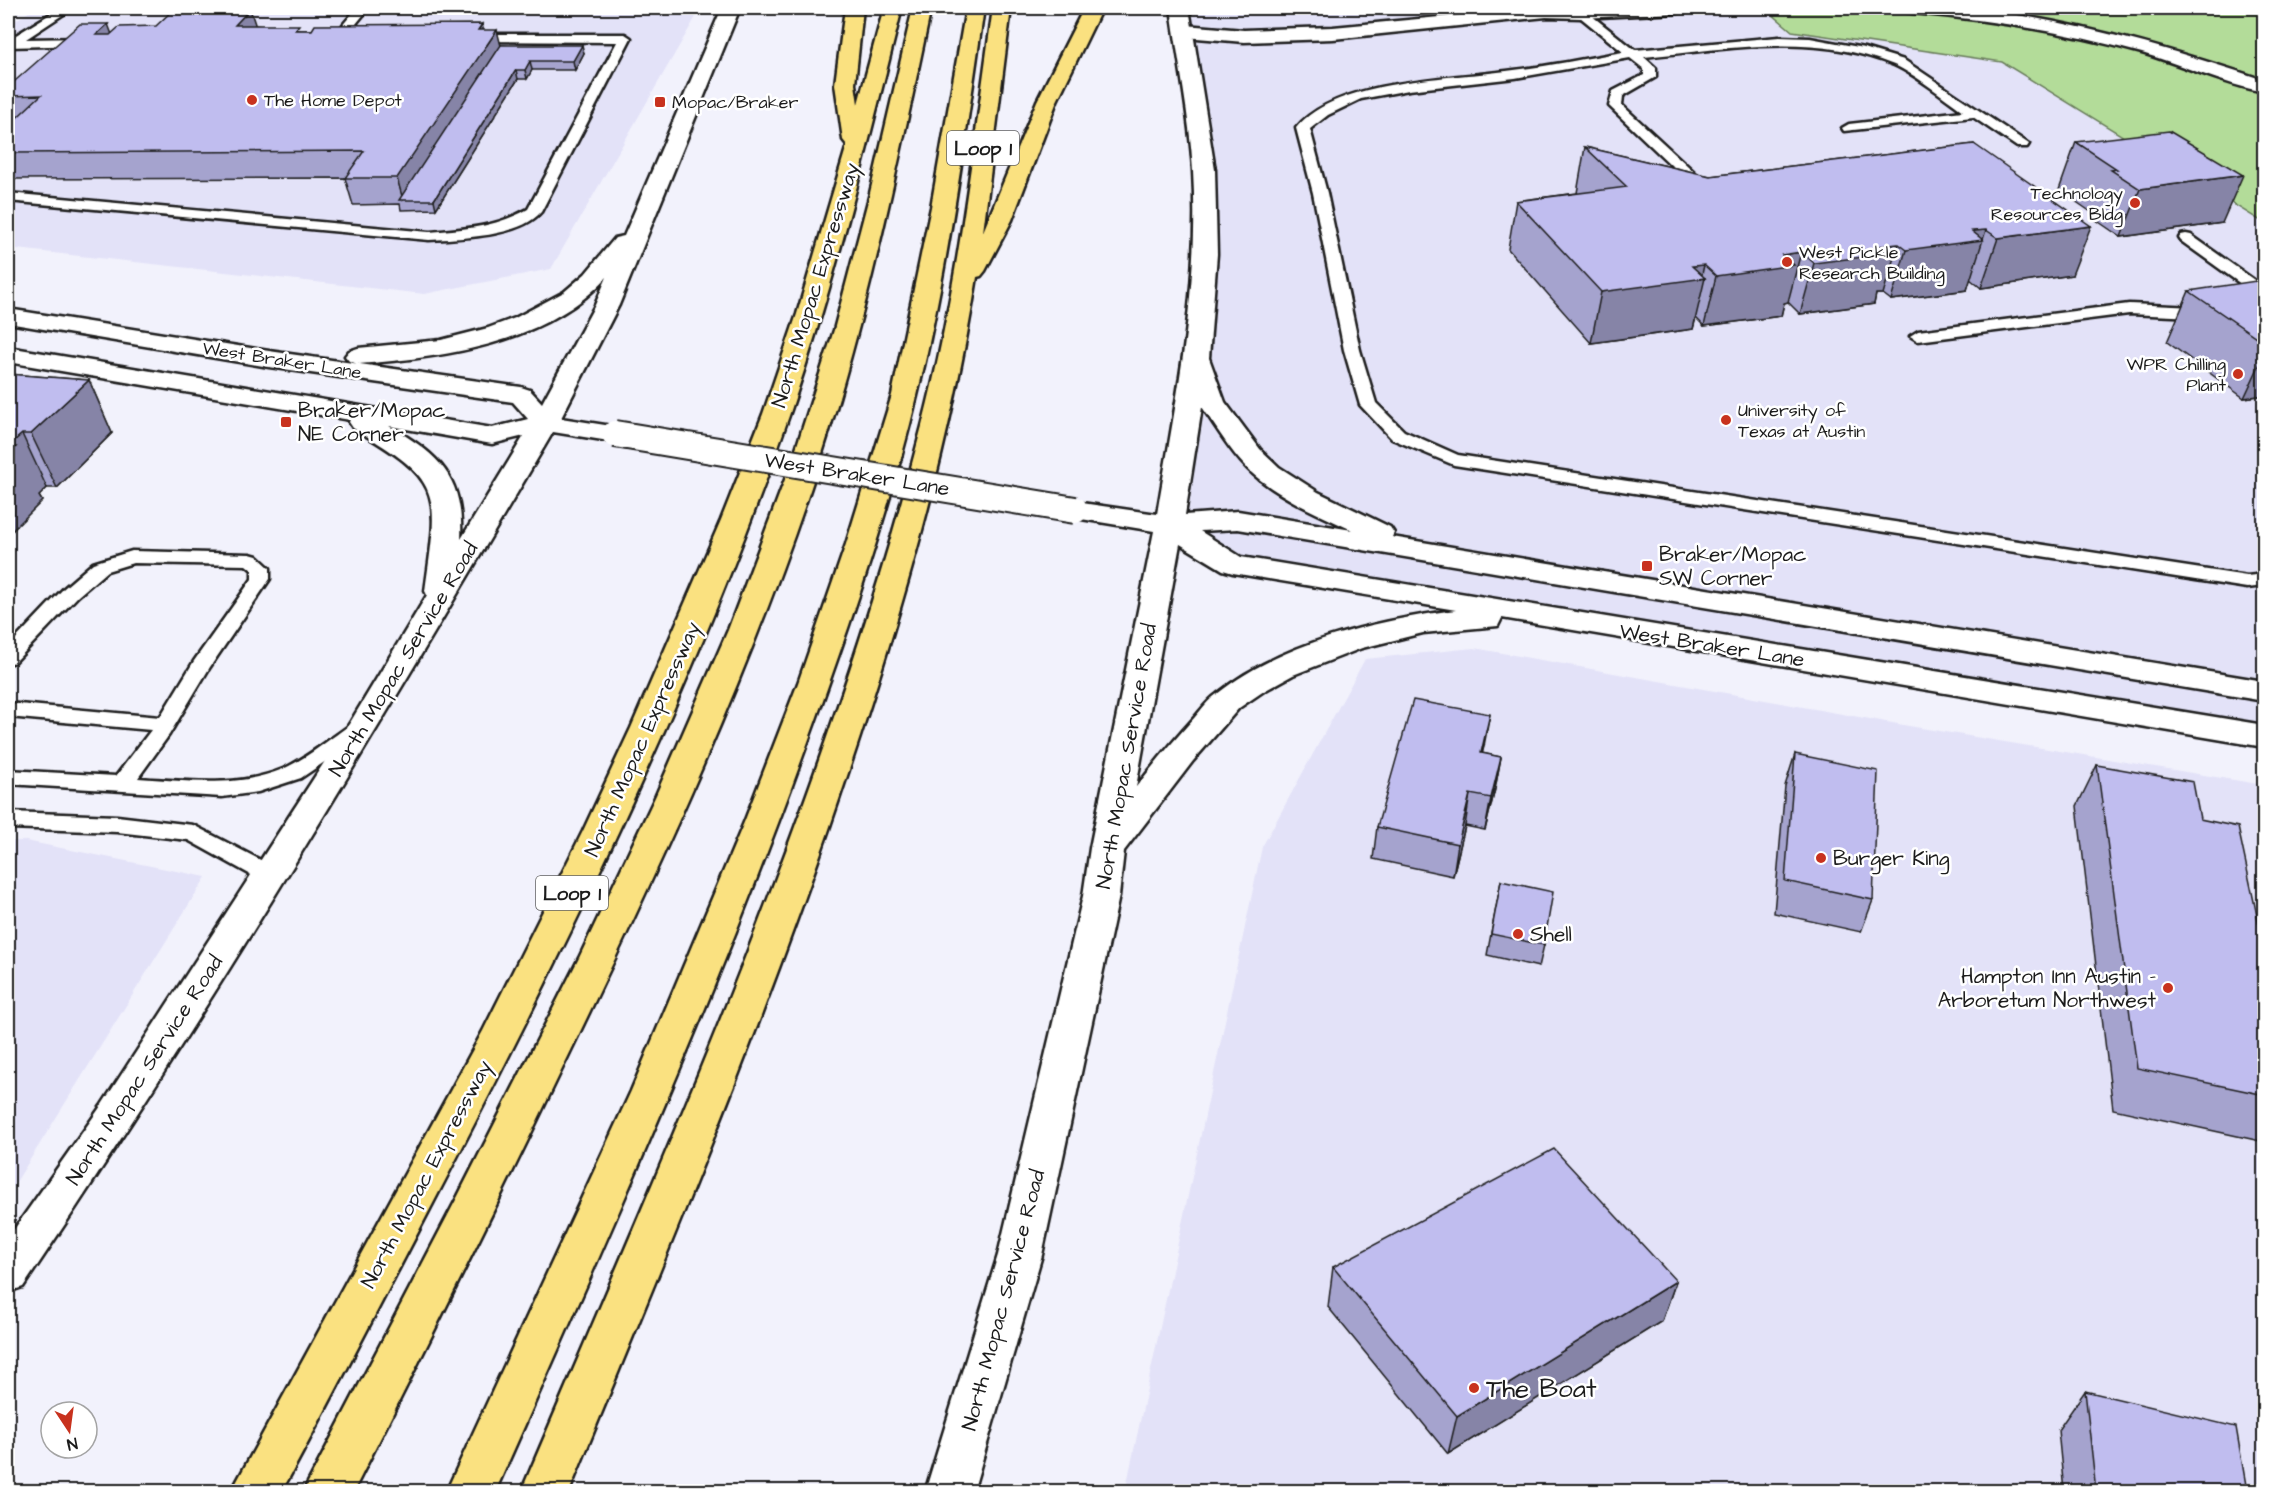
<svg xmlns="http://www.w3.org/2000/svg" width="2272" height="1499" viewBox="0 0 2272 1499" font-family="'Architects Daughter',sans-serif">
<style>
.built{fill:#e3e2f8}
.green{fill:#b3dc99;stroke:#687c5a;stroke-width:1.5}
.lines{fill:none;stroke-linecap:round;stroke-linejoin:round}
.service-casing{stroke:#1c1c1c;stroke-width:5}
.minor-casing{stroke:#1c1c1c;stroke-width:5}
.secondary-casing{stroke:#1c1c1c;stroke-width:5}
.motorway-casing{stroke:#1c1c1c;stroke-width:5}
.service{fill:#fff;fill-rule:evenodd}
.minor{fill:#fff;fill-rule:evenodd}
.secondary{fill:#fff;fill-rule:evenodd}
.motorway{fill:#fae180;fill-rule:evenodd}
.secondary-bridge-casing{stroke:#1c1c1c;stroke-width:30;stroke-linecap:butt}
.secondary-bridge{stroke:#fff;stroke-width:26}
.wall{fill:#a5a3ce;stroke:#1c1c1c;stroke-width:1.5}
.shaded-wall{fill:#8684a7;stroke:#1c1c1c;stroke-width:1.5}
.building{fill:#c0bdef;stroke:#1c1c1c;stroke-width:1.5}
.poi-dot{fill:#c8321e;stroke:#fff;stroke-width:2}
.labels{text-anchor:middle;stroke-width:5;stroke-linejoin:round;paint-order:stroke}
.far-poi-label{font-size:18px;fill:#1c1c1c;stroke:#fff;text-anchor:start}
.far-street-label{font-size:18px;fill:#1c1c1c;stroke:#fff}
.shield{fill:#fff;stroke:#606060;stroke-width:1.5}
.shield-label{font-size:20px;font-weight:bold;fill:#1c1c1c}
.street-label{font-size:21px;fill:#1c1c1c;stroke:#fff}
.poi-label{font-size:21px;fill:#1c1c1c;stroke:#fff;text-anchor:start}
.near-poi-label{font-size:26px;fill:#1c1c1c;stroke:#fff;text-anchor:start}
</style>
<rect width="100%" height="100%" fill="#f2f2fc"/>
<filter id="ink" filterUnits="userSpaceOnUse"><feTurbulence type="fractalNoise" baseFrequency=".0167" numOctaves="2"/><feDisplacementMap in="SourceGraphic" scale="12" xChannelSelector="R" yChannelSelector="G"/><feConvolveMatrix kernelMatrix="1 2 1 2 8 2 1 2 1" color-interpolation-filters="sRGB"/></filter>
<g filter="url(#ink)">
<g class="built">
<path d="M35,8H701L551,269L424,294L8,248V25Z"/>
<path d="M1180,8H1913L2264,86V736L1233,564L1169,525L1205,254L1185,31Z"/>
<path d="M1474,648L1909,726L2264,785V1491L1146,1492L1127,1483L1262,847L1365,659Z"/>
<path d="M8,841H26L206,877L8,1195Z"/>
</g>
<path class="green" d="M1765,8H2264V223L2002,62L1792,31Z"/>
<g class="lines">
<defs>
<g id="service">
<path d="M60,8H73L26,39L86,38L92,42L90,45L8,47V40Z"/>
<path d="M357,8H369L342,41H322V35L335,34Z"/>
<path d="M1569,8H1582L1635,50L1779,37L1810,38L1864,48L1904,60L2029,144L2027,147H2017L1973,117L1844,131L1842,128L1849,124L1963,111C1943,97 1915,74 1894,65C1814,32 1726,49 1644,57L1656,68V77L1623,96L1622,105L1702,179L1704,182L1702,185H1692L1609,106L1613,91L1644,75V69L1630,58L1515,78L1409,90L1361,99L1328,115L1310,129L1327,193L1360,350L1376,403L1404,431L1458,455L2247,576L2264,574V586L2247,588L1454,465L1392,439L1360,405L1344,350L1313,193L1296,128C1337,78 1454,79 1514,70C1551,66 1587,58 1623,52Z"/>
<path d="M472,34H625L631,38L541,212C520,237 460,238 429,240L8,201V193L429,232C465,229 497,227 528,209L617,42L468,41L466,38Z"/>
<path d="M2186,234L2191,235L2264,287V298L2259,297L2181,241L2179,238L2181,235Z"/>
<path d="M2129,304L2195,307L2264,317V327L2195,317L2129,314L1918,341L1910,336L1918,331Z"/>
<path d="M132,551L250,554L257,556L270,568V579L210,667L169,735L138,778C187,781 237,788 283,769C306,759 332,737 353,723L360,721L367,723L370,728L367,733L301,778L258,792L222,797L8,784V770L116,776L151,730L8,717V703L160,717L194,661L252,579V570L246,565L133,563L107,571L78,596L15,662L8,664V647L64,588L93,563Z"/>
<path d="M8,812L117,816L193,825L278,869L281,875L278,881L270,883L262,881L188,840L117,832L8,828Z"/>
</g>
<g id="minor">
<path d="M1536,8H1686L1683,12L1677,13L1581,18L1546,17L1333,39L1244,42L1185,37L1178,35L1176,31L1178,27L1185,25L1244,30L1333,27Z"/>
<path d="M1904,8C1941,4 1980,9 2017,15C2102,29 2183,53 2264,80V92C2223,84 2183,65 2142,53C2067,32 1991,20 1913,13L1907,12Z"/>
</g>
<g id="secondary">
<path d="M722,8H740L619,305L561,418L624,428L628,434L624,440L615,442L553,432C383,721 211,1008 23,1287L8,1292V1238L101,1106L351,721L427,595L425,591C439,491 444,481 353,428L349,422L350,420L8,362V347L492,428L528,419L513,402L269,367L8,323V309L269,351L521,387L530,390L542,403L595,305L607,277C546,344 443,358 358,364L349,361L345,356L349,351L358,348L441,340L488,328L515,318L564,292L585,274L615,238L624,236ZM389,426L492,444L524,436L461,539C464,478 440,455 389,426Z"/>
<path d="M1171,8H1189L1215,170L1217,254L1209,358L1225,402L1260,449L1279,467L1318,492L1390,527L1394,533L1392,537L2264,681V701L1238,529L1200,531L1241,557L2264,725V747L1502,618L1498,626L1423,633L1362,648L1293,675L1264,691L1239,708L1193,761L1124,851L1119,896L1042,1255L973,1492H925L998,1255L1083,896L1090,848L1154,531L1075,518L1065,516L1061,510L1065,504L1075,502L1157,514C1176,401 1200,286 1193,171C1190,117 1178,61 1171,8ZM1202,407C1219,431 1235,460 1259,479C1287,501 1320,515 1352,530L1238,511L1185,515ZM1180,544L1223,570L1233,573L1456,610C1377,620 1280,643 1217,694C1208,700 1202,709 1195,717C1174,740 1155,763 1136,787Z"/>
</g>
<g id="motorway">
<path d="M845,8H863L855,84L858,104L884,8H902C868,143 836,278 791,410C695,688 564,953 428,1213C382,1301 337,1389 290,1476L281,1492H231L483,1031L583,831L631,728L721,520L763,414L797,314L847,145L843,140L835,84Z"/>
<path d="M913,8H931C899,160 868,312 820,460C752,669 659,869 563,1067C495,1209 425,1351 353,1492H303L458,1196L579,958L656,795L728,630L792,461L834,330L870,193Z"/>
<path d="M966,8H984C965,138 948,269 917,396C888,516 847,634 805,750C714,1002 604,1247 495,1492H446L631,1091L745,820L798,683L846,544L892,395L931,207Z"/>
<path d="M993,8H1011L983,232L1037,101L1084,8H1102L1057,101L1012,220L985,271L981,276L977,277C950,445 903,609 849,770C768,1015 667,1253 569,1492H521C670,1142 827,795 922,426C958,289 973,148 993,8Z"/>
</g>
</defs>
<use href="#service" class="service-casing"/>
<use href="#minor" class="minor-casing"/>
<use href="#secondary" class="secondary-casing"/>
<use href="#motorway" class="motorway-casing"/>
<use href="#service" class="service"/>
<use href="#minor" class="minor"/>
<use href="#secondary" class="secondary"/>
<use href="#motorway" class="motorway"/>
<defs>
<path id="secondary-bridge" d="M615,434L1075,510"/>
</defs>
<use href="#secondary-bridge" class="secondary-bridge-casing"/>
<use href="#secondary-bridge" class="secondary-bridge"/>
</g>
<g class="wall">
<path d="M255,25L300,30H483L501,45L584,53L575,70H532L527,79H518L436,209L401,210L400,204L353,205L345,178L8,179V126L13,121H9L8,118V87Z"/>
<path d="M2076,142L2222,223L2121,237L2093,218L2094,214L2059,190Z"/>
<path d="M1974,144L2072,275L1981,288L1970,279L1967,290L1891,300L1883,294H1876L1874,304L1800,314L1788,302L1784,303L1781,316L1704,326L1696,318L1693,329L1591,343L1508,249L1516,201L1577,193L1585,147L1710,176Z"/>
<path d="M2265,287V395L2244,398L2167,342L2189,291Z"/>
<path d="M8,374L89,380L112,433L57,488H47L39,496L42,501L8,535Z"/>
<path d="M1484,746L1482,753L1501,757L1495,789L1485,830L1465,826L1453,876L1373,859L1377,827Z"/>
<path d="M1795,754L1873,900L1861,932L1774,913L1785,786Z"/>
<path d="M2097,765L2265,953V1142L2113,1109L2077,806Z"/>
<path d="M1501,881L1544,945L1539,967L1487,955Z"/>
<path d="M1333,1267L1676,1281L1662,1321L1448,1454L1328,1307Z"/>
<path d="M2085,1391L2247,1491H2064L2058,1430Z"/>
</g>
<g class="shaded-wall">
<path d="M250,9L258,33L235,25Z"/>
<path d="M108,24L117,48L96,35Z"/>
<path d="M482,24L487,45L497,30L503,54L403,200L397,178Z"/>
<path d="M582,45L584,53L575,70L573,61Z"/>
<path d="M530,61L532,70L527,79L525,70Z"/>
<path d="M516,70L518,79L436,209L434,200Z"/>
<path d="M2243,175L2222,223L2121,237L2140,189Z"/>
<path d="M2091,226L2072,275L1981,288L1998,238Z"/>
<path d="M1986,230L1967,290L1891,300L1906,250L1972,231Z"/>
<path d="M1898,244L1883,294H1876L1874,304L1800,314L1814,263L1879,246Z"/>
<path d="M1801,252L1788,302L1784,303L1781,316L1704,326L1716,276L1782,255Z"/>
<path d="M1704,265L1701,279L1705,278L1693,329L1591,343L1601,292L1692,266Z"/>
<path d="M2265,353V395L2244,398Z"/>
<path d="M89,380L112,433L57,488L31,434Z"/>
<path d="M22,434L47,488L39,496L42,501L8,535V446Z"/>
<path d="M1490,714L1484,746L1475,785L1481,753Z"/>
<path d="M1501,757L1495,789L1485,830L1491,798Z"/>
<path d="M1470,794L1465,826L1453,876L1458,844Z"/>
<path d="M1676,1281L1662,1321L1448,1454L1457,1416Z"/>
</g>
<g class="building">
<path d="M174,9H250L235,25H299L295,30H312L315,25L482,24L478,30H497L397,178H345L364,151L8,153V126L41,95L8,96V87L80,24H108L96,35H110L119,27L156,26Z"/>
<path d="M501,45H582L573,61H530L525,70H516L434,200H399Z"/>
<path d="M2169,131L2243,175L2140,189L2111,170L2117,169L2076,142Z"/>
<path d="M1974,144L2091,226L1998,238L1986,230L1972,231L1983,240L1906,250L1898,244L1879,246L1888,254L1814,263L1801,252L1782,255L1794,265L1716,276L1704,265L1692,266L1705,278L1601,292L1516,201L1627,187L1585,147L1710,176Z"/>
<path d="M2256,281L2265,287V343L2189,291Z"/>
<path d="M8,374L89,380L31,434H22L8,446Z"/>
<path d="M8,447H16L8,455Z"/>
<path d="M1413,700L1490,714L1481,753L1501,757L1491,798L1470,794L1458,844L1377,827Z"/>
<path d="M1795,754L1878,771L1873,900L1785,881Z"/>
<path d="M2097,765L2193,782L2200,819L2238,827L2265,953V1095L2137,1068Z"/>
<path d="M1501,881L1553,892L1544,945L1491,934Z"/>
<path d="M1554,1149L1676,1281L1457,1416L1333,1267Z"/>
<path d="M2085,1391L2236,1427L2247,1491H2096Z"/>
</g>
</g>
<g class="poi-dot">
<circle cx="252" cy="100" r="6"/>
<rect x="654" y="96" width="12" height="12" rx="3"/>
<circle cx="2135" cy="203" r="6"/>
<circle cx="1787" cy="262" r="6"/>
<circle cx="2238" cy="374" r="6"/>
<circle cx="1726" cy="420" r="6"/>
<rect x="280" y="416" width="12" height="12" rx="3"/>
<rect x="1641" y="560" width="12" height="12" rx="3"/>
<circle cx="1821" cy="858" r="6"/>
<circle cx="1518" cy="934" r="6"/>
<circle cx="2168" cy="988" r="6"/>
<circle cx="1474" cy="1388" r="6"/>
</g>
<g class="labels">
<g class="far-poi-label">
<text x="264" y="106">The Home Depot</text>
<text x="672" y="108">Mopac/Braker</text>
<text x="2123" y="199" text-anchor="end">Technology<tspan x="2123" dy="21">Resources Bldg</tspan></text>
<text x="1799" y="258">West Pickle<tspan x="1799" dy="21">Research Building</tspan></text>
<text x="2226" y="370" text-anchor="end">WPR Chilling<tspan x="2226" dy="21">Plant</tspan></text>
<text x="1738" y="416">University of<tspan x="1738" dy="21">Texas at Austin</tspan></text>
</g>
<g class="far-street-label">
<text transform="translate(282 360) rotate(9)" y="6">West Braker Lane</text>
</g>
<g class="shield">
<rect x="947" y="131" width="72" height="34" rx="4.5"/>
<rect x="536" y="876" width="72" height="34" rx="4.5"/>
</g>
<g class="shield-label">
<text x="983" y="155">Loop 1</text>
<text x="572" y="900">Loop 1</text>
</g>
<g class="street-label">
<text transform="translate(815 285) rotate(-73)" y="7">North Mopac Expressway</text>
<text transform="translate(857 474) rotate(9)" y="7">West Braker Lane</text>
<text transform="translate(1712 645) rotate(9)" y="7">West Braker Lane</text>
<text transform="translate(403 659) rotate(-59)" y="7">North Mopac Service Road</text>
<text transform="translate(642 739) rotate(-66)" y="7">North Mopac Expressway</text>
<text transform="translate(1126 756) rotate(-80)" y="7">North Mopac Service Road</text>
<text transform="translate(144 1070) rotate(-57)" y="7">North Mopac Service Road</text>
<text transform="translate(426 1174) rotate(-62)" y="7">North Mopac Expressway</text>
<text transform="translate(1003 1300) rotate(-75)" y="7">North Mopac Service Road</text>
</g>
<g class="poi-label">
<text x="298" y="417">Braker/Mopac<tspan x="298" dy="24">NE Corner</tspan></text>
<text x="1659" y="561">Braker/Mopac<tspan x="1659" dy="24">SW Corner</tspan></text>
<text x="1833" y="865">Burger King</text>
<text x="1530" y="941">Shell</text>
<text x="2156" y="983" text-anchor="end">Hampton Inn Austin -<tspan x="2156" dy="24">Arboretum Northwest</tspan></text>
</g>
<g class="near-poi-label">
<text x="1486" y="1397">The Boat</text>
</g>
</g>
<rect width="2272" height="1499" fill="none" stroke="#fff" stroke-width="30"/>
<rect x="15" y="15" width="2242" height="1469" fill="none" stroke="#1c1c1c" stroke-width="2" filter="url(#ink)"/>
<g transform="translate(69 1430) rotate(167)"><circle r="28" fill="#ffffff" stroke="#a4a4a4" stroke-width="1.5"/>
<path d="M0-4.5L10 22L0 15L-10 22Z" fill="#c8321e"/>
<text y="-9" font-size="16" font-weight="bold" text-anchor="middle" fill="#1c1c1c">N</text>
</g>
</svg>
